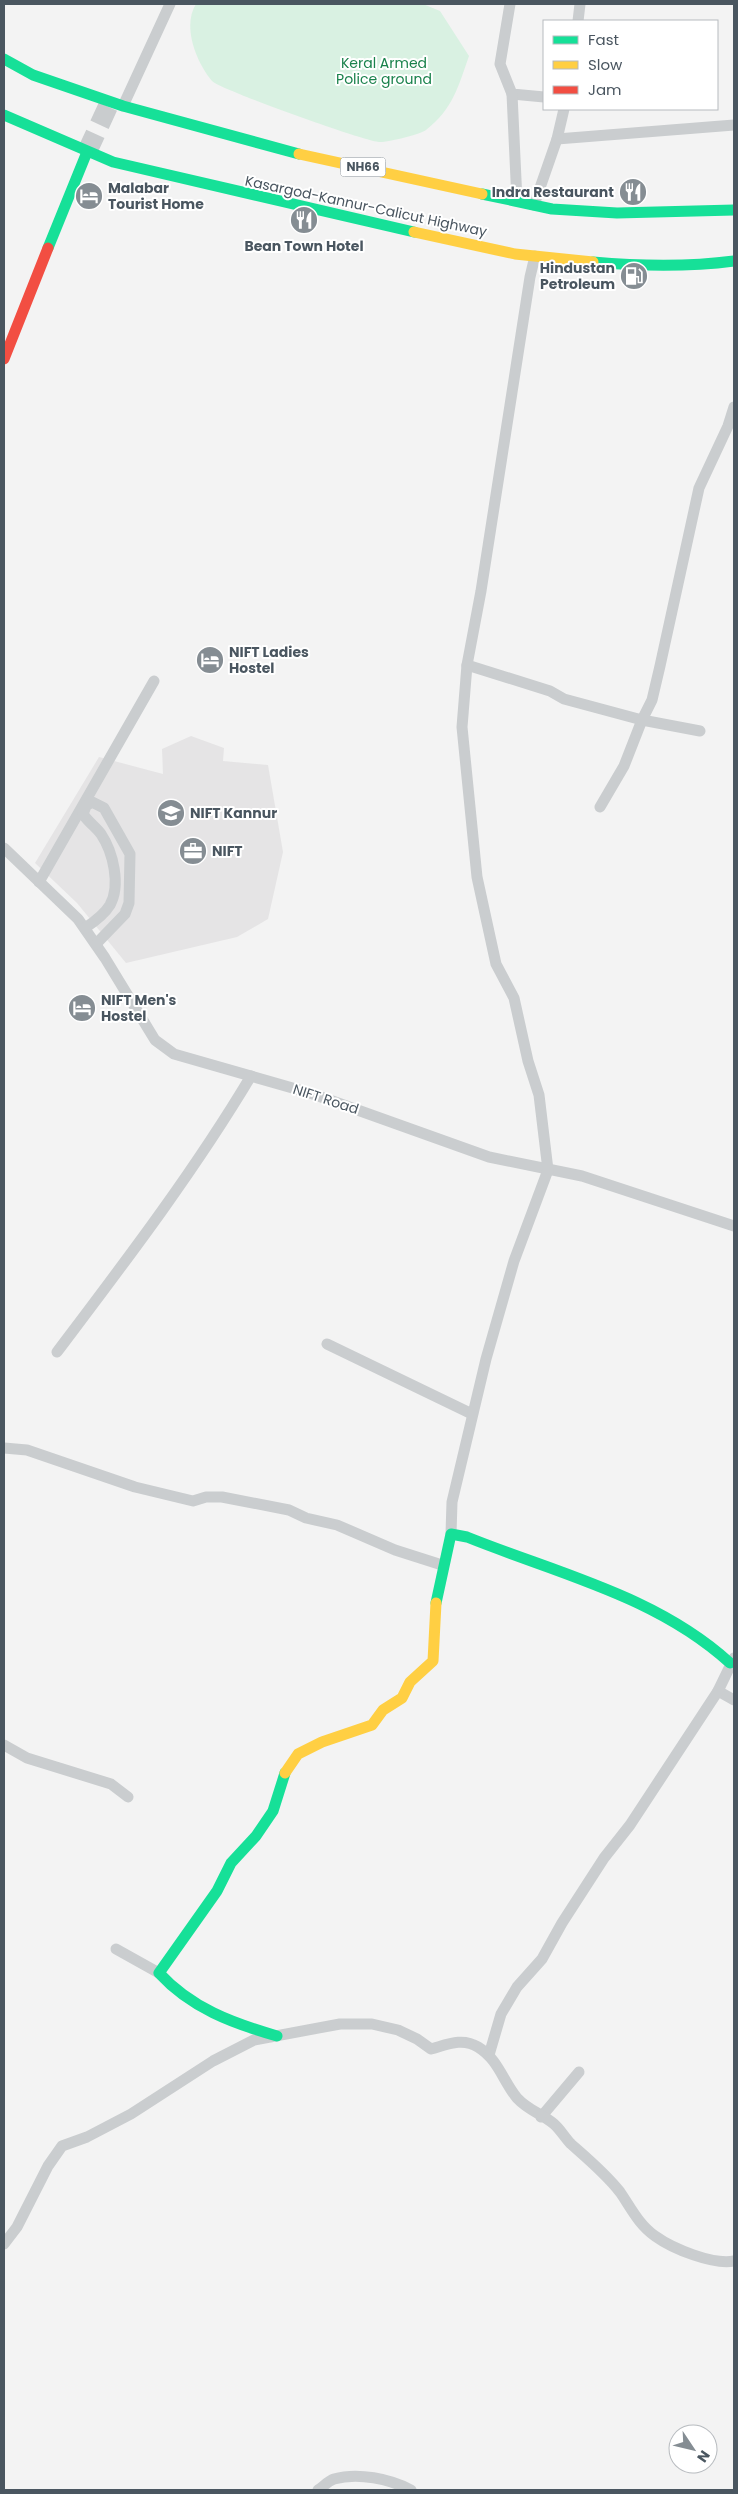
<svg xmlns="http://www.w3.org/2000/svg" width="738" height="2494" viewBox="0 0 738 2494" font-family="Poppins,sans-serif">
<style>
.education{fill:#e5e4e5}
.green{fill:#d9f1e2}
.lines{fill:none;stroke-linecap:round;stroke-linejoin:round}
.highway-tunnel{stroke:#c9ccce;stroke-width:20;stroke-dasharray:20 10;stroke-linecap:butt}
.street{stroke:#cacdcf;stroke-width:11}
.fast{stroke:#16e098;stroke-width:11}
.slow{stroke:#ffcf43;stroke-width:11}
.jam{stroke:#f24e42;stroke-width:11}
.labels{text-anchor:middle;stroke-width:4;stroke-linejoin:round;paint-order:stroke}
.shield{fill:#fff;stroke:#808990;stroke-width:1}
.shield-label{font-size:12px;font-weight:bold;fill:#4a5660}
.park-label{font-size:14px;fill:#1a824c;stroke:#fff}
.poi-label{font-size:14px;font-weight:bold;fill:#4a5660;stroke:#fff;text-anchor:start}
.street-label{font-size:14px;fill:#4a5660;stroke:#fff}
</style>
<rect width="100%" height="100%" fill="#f3f3f3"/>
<path class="education" d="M191,736L224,748L223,761L268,765L283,852L268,919L237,937L126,963L77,903L35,863L99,757L163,774L162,749Z"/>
<path class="green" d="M196,4H423L440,11L469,56C458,87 453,109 426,130C422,134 385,143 379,142C363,141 219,89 212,81C196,62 182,26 196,4Z"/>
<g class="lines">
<path class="highway-tunnel" d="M87,152L110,102"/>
<g class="street">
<path d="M510,4L500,64L512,94L544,97"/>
<path d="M578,21L580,4"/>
<path d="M512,94L517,201"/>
<path d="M123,106L170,4"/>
<path d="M557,139L734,125"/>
<path d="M534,205L557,139L564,109"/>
<path d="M535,256L530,277L481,591L467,665L550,691L564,699L642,720L624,766L600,807"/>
<path d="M700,731L642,720L652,700L660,666L699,488L728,426L734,407"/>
<path d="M4,848L78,919L105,958L155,1040L174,1054L310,1093L489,1157L582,1176L734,1226"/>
<path d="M39,882L154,681"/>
<path d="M85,928C94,922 104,915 110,905C121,885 113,852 101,834C96,827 88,822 83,814L86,806L92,802L104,808L130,854L129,903L125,914L96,944"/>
<path d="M327,1344L472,1414"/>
<path d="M57,1352C125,1262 193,1173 251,1076"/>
<path d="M4,1448L27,1450L135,1487L193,1501L206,1497H222L289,1510L306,1518L337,1525L395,1550L442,1565"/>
<path d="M451,1534L452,1502L486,1359L514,1261L548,1170L539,1095L528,1061L514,998L496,964L477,877L462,727L467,665"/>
<path d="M718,1691L734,1700"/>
<path d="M4,1745L27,1758L111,1784L128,1797"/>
<path d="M116,1949L159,1973"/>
<path d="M489,2055L501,2014L517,1987L542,1959L562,1923L604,1858L630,1825L718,1691L734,1658"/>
<path d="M541,2117L579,2072"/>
<path d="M4,2244L17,2227L48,2166L62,2146L87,2137L131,2114L213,2061L254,2040L340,2024H372L398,2030L417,2039L431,2049C446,2045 462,2037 478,2047C498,2059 503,2081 517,2098C529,2111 541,2113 554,2124C560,2129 565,2138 571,2144C588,2159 606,2174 620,2192C631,2208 639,2225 655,2236C673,2249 713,2265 734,2261"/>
<path d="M318,2490C323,2487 328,2481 334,2479C358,2472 390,2479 411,2490"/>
</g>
<g class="fast">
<path d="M4,59L33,75L123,106L299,154"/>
<path d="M4,115L113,162L414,232"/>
<path d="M482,194L552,209L617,213L734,210"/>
<path d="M48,248L87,152"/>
<path d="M593,262C639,266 688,267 734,261"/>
<path d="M436,1603L451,1534L467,1537C556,1573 657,1596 730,1663"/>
<path d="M277,2036C232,2023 191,2008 159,1973L217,1891L231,1863L256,1836L273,1811L285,1773"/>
</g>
<g class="slow">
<path d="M299,154L482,194"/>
<path d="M414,232L515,254L593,262"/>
<path d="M285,1773L298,1754L322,1742L372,1725L383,1710L402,1698L410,1682L433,1661L436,1603"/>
</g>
<path class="jam" d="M4,359L48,248"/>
</g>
<defs>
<symbol id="restaurant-disc" viewBox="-11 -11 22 22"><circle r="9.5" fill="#858d93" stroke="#fff"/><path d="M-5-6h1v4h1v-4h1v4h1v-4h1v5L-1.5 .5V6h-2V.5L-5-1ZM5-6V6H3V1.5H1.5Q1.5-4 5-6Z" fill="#fff"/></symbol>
<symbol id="hotel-disc" viewBox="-11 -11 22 22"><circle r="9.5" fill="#858d93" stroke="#fff"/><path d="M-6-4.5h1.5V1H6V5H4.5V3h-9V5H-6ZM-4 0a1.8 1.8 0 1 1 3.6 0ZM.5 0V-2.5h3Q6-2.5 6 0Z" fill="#fff"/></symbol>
<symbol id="fuel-disc" viewBox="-11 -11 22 22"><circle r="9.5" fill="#858d93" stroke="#fff"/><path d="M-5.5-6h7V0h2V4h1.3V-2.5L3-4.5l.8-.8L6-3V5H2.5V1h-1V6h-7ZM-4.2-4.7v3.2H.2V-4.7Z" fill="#fff"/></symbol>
<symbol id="university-disc" viewBox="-11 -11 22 22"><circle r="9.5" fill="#858d93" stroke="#fff"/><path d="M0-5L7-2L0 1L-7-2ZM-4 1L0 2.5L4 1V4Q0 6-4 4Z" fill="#fff"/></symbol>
<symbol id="office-disc" viewBox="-11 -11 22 22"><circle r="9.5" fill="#858d93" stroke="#fff"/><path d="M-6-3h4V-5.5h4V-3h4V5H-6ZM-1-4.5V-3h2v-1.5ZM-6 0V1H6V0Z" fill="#fff"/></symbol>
</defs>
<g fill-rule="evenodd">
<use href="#restaurant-disc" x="617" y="176" width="32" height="32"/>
<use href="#hotel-disc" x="73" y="180" width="32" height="32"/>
<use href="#restaurant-disc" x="288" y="204" width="32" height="32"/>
<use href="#fuel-disc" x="618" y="260" width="32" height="32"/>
<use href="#hotel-disc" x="194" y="644" width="32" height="32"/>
<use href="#university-disc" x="155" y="797" width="32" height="32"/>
<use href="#office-disc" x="177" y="835" width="32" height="32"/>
<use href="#hotel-disc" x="66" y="992" width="32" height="32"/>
</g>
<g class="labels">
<rect class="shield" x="340.5" y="157.5" width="45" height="19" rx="4"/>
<g class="shield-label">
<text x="363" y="171">NH66</text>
</g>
<g class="park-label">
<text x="384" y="68">Keral Armed<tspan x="384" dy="16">Police ground</tspan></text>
</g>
<g class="poi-label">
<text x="108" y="193">Malabar<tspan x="108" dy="16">Tourist Home</tspan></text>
<text x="614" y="197" text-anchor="end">Indra Restaurant</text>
<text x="304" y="251" text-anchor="middle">Bean Town Hotel</text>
<text x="615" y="273" text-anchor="end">Hindustan<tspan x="615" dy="16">Petroleum</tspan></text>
<text x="229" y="657">NIFT Ladies<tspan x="229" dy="16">Hostel</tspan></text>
<text x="190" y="818">NIFT Kannur</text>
<text x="212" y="856">NIFT</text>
<text x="101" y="1005">NIFT Men's<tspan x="101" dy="16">Hostel</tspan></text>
</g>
<g class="street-label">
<text transform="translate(366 206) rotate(12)" y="5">Kasargod-Kannur-Calicut Highway</text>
<text transform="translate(326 1099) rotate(18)" y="5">NIFT Road</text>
</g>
</g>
<rect width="738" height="2494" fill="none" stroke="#4a5660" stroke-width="10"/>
<rect x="543" y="20" width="175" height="90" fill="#ffffff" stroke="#b7bbbf"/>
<rect x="553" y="36" width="25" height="8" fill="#16e098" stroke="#b7bbbf"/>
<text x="588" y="45" font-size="15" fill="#4a5660">Fast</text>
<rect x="553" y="61" width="25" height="8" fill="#ffcf43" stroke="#b7bbbf"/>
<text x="588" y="70" font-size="15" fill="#4a5660">Slow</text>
<rect x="553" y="86" width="25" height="8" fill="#f24e42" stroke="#b7bbbf"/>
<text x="588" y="95" font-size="15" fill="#4a5660">Jam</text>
<g transform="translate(693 2449) rotate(125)"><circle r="24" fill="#ffffff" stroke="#b7bbbf"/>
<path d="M0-4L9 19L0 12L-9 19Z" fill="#858d93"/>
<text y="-8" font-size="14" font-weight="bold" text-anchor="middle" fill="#4a5660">N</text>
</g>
</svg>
